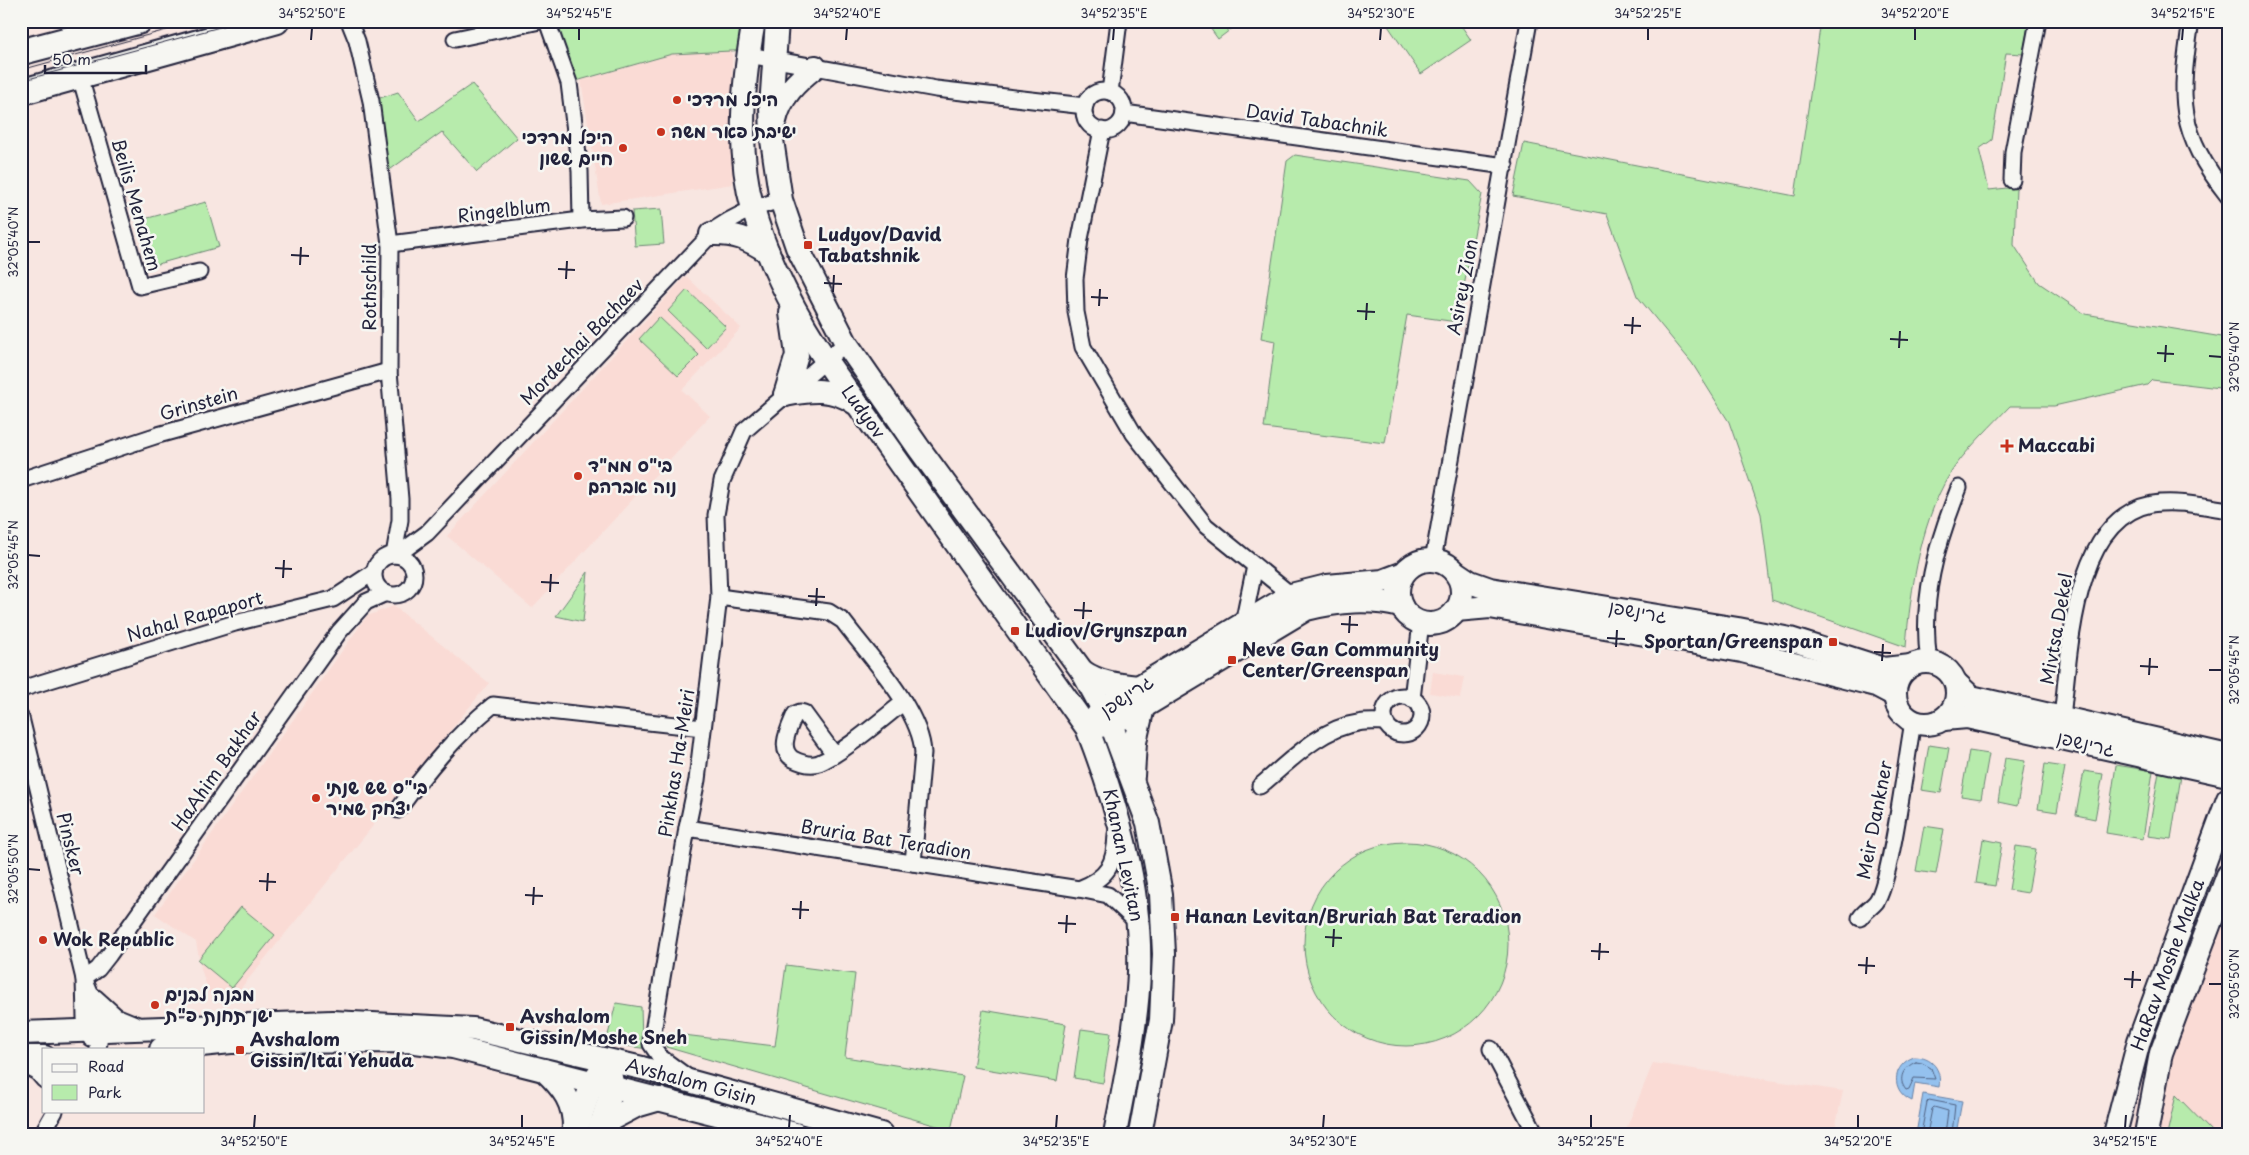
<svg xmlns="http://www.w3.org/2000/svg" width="2249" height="1155" viewBox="0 0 2249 1155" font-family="'Playpen Sans','Playpen Sans Hebrew',sans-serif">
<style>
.built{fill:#fadbd5}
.green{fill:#b7ebac;stroke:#6c8674}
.water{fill:#94c1ee;stroke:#6681a6}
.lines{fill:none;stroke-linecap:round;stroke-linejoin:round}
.shore{stroke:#506283;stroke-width:1}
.street-casing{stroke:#22223b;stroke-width:19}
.secondary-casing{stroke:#22223b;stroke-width:26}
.primary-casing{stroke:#22223b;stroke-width:29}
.street{stroke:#f6f6f2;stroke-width:15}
.secondary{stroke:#f6f6f2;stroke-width:22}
.primary{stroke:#f6f6f2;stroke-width:25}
.tram{stroke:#22223b;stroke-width:1}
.ticks{fill:none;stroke:#22223b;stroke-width:2}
.poi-dot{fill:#c8321e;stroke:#f6f6f2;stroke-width:2}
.labels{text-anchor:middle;stroke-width:5;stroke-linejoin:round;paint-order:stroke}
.poi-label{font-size:18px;font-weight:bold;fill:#22223b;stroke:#f6f6f2;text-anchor:start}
.street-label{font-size:18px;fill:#22223b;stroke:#f6f6f2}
.neatline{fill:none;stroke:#22223b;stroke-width:2}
.ticks-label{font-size:12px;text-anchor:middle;fill:#22223b}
</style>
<rect width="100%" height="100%" fill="#f8e6e1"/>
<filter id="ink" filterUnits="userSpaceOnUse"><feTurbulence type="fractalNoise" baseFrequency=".02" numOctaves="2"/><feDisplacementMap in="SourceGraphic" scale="10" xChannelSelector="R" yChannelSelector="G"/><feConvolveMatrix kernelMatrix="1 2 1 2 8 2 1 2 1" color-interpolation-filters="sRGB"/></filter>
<g filter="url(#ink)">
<g class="built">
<path d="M732,49L733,184L601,204L581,80L672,54Z"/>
<path d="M686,276L741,328L682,390L710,416L532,608L447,536Z"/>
<path d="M394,606L489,683L233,998L209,993L201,969L196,942L155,914L367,616Z"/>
<path d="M1433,672L1464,677L1460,698L1430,693Z"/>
<path d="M2228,843V1134H2131L2149,1050Z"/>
<path d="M1653,1063L1843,1091L1834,1134H1624Z"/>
</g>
<g class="green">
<path d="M547,21H678L679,28L754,25L750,50L672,54L569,83Z"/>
<path d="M1205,21H1242L1218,39Z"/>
<path d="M1389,21H1458L1471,40L1421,74L1386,23Z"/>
<path d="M1821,21H2029L2023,54L2006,53L1992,140L1979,149L1989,190L2016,187L2014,245L2039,283L2085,314L2228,338V389L2152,380L2147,385L2054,406H2010C1992,425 1972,444 1956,465C1922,511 1910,591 1906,647L1772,600L1761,514L1729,422L1692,363L1637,296L1607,214L1513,196L1524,143L1795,196Z"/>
<path d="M472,84L517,138L477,172L442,132L380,177L371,101L398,92L419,121Z"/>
<path d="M1295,155L1470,181L1482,194L1457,322L1407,315L1385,443L1264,428L1275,341L1261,338L1287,161Z"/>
<path d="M206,202L219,247L154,265L141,220Z"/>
<path d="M661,209L664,244L635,246L632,211Z"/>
<path d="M687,290L726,327L706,348L668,311Z"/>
<path d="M659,317L699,355L678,376L639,339Z"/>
<path d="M588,572L583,622L556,616Z"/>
<path d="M1929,745L1949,748L1941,793L1921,790Z"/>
<path d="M1969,751L1989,754L1981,799L1961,796Z"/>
<path d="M2005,758L2025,761L2017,806L1998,802Z"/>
<path d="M2045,764L2065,767L2057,812L2038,809Z"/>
<path d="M2116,765L2153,771L2143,839L2106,833Z"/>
<path d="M2084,771L2103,774L2095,819L2076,815Z"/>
<path d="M2159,772L2181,776L2171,839L2148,836Z"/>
<path d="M1924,826L1944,829L1936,874L1916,871Z"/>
<path d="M1983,839L2002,843L1995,886L1976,883Z"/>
<circle cx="1406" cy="944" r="102"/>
<path d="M2016,846L2036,849L2028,893L2009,890Z"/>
<path d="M241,907L275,935L232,988L198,960Z"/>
<path d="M786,965L855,974L845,1057L963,1076L951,1130L666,1047L667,1033L775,1046Z"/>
<path d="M616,1003L641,1007L642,1040L648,1049L606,1043Z"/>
<path d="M983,1010L1066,1024L1057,1081L973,1067Z"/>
<path d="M1081,1029L1111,1033L1103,1083L1074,1078Z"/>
<path d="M2176,1095L2214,1134H2167Z"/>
</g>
<g class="water">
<path d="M1914,1057C1932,1057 1942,1069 1939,1087L1915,1083L1912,1101C1890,1091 1892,1065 1914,1057Z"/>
<path d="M1923,1094L1962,1101L1956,1134H1916Z"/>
</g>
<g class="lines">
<g class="shore">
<path d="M1916,1062L1922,1063L1931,1068L1935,1079L1914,1078L1909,1089L1906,1090C1897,1079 1903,1067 1916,1062Z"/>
<path d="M1921,1134L1927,1102L1929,1100L1955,1105L1952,1134"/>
<path d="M1927,1134L1932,1109L1934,1107L1948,1111L1945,1134"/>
</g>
<defs>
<g id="street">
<path d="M349,21L357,41L371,101L390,244L389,371L400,499V520L394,555"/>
<path d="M547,21L569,83L580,171L581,220"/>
<path d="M2191,21C2179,100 2177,131 2228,196"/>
<path d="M455,39L540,21"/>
<path d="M749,55L936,89L1085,106"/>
<path d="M80,76L140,286L199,272"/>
<circle cx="1104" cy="111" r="20"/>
<path d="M1110,92L1119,21"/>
<path d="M1124,113L1505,166"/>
<path d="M1102,130L1080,239L1075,279L1076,312L1083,347L1134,434L1206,526L1291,595"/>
<path d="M2012,180L2013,152L2038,21"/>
<path d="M390,244L581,220L623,218"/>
<path d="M21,480L158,435L389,371"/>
<path d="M397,555L427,533L717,228C737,214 758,206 781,200"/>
<circle cx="394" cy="575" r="20"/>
<path d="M1433,560L1529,21"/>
<path d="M719,597L829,612L843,621C869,656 921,710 923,753L913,863"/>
<path d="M1243,624L1255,566"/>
<path d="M1929,662C1920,600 1936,545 1959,488"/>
<path d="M21,689L235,623L333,599L374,572"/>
<circle cx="1403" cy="715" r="19"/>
<path d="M1412,699L1421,622"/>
<path d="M2062,717C2070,654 2072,519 2152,504C2176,500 2203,506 2228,510"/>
<path d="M21,718L84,979L85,1018L91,1039"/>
<path d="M834,754L804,713L800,712L795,714C790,727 777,749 793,759C801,763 811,766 819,763C843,753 882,719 904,702"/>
<path d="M1260,786C1288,763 1320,728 1358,723C1367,721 1376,722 1385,722"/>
<path d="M398,810C427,770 455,736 493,705L703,728"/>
<path d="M687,828L1079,889L1108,895L1139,924"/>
<path d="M1079,889C1108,878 1115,864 1116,834"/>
<path d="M1860,918C1865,911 1871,908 1876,902C1891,884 1907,753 1913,722"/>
<path d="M98,1049C104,1021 95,1004 84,979L98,969L109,955L339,632L366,602L386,593"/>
<path d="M1491,1049L1536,1134"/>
<path d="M21,1064L37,1072L44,1080"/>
<path d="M686,1076L660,1057L651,1044L687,828L697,780L719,597L716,515L722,481L744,431L846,343"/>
<path d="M42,1134L55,1111"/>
</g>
<g id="secondary">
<path d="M754,21C743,81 736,150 753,209C774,282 813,346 858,405L1087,728C1117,805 1142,889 1139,972C1137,1026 1125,1081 1115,1134"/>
<path d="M777,21L771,107L772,140L781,200L797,247L846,343L918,447L1082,671L1111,724L1148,823L1161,894L1164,954L1161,1020L1140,1134"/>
<path d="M775,121C780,97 797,81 815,67"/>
<path d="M711,234C734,233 749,239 768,252"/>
<path d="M785,395L797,355L791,313"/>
<path d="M785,395C811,390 832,387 855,403"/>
<circle cx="1430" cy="592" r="32"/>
<path d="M1455,572L1470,582L1490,589L1738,629L1790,639L1884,669L1911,666"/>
<path d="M1456,610L1490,607L1742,651L1876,685L1895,695"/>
<circle cx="1926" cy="693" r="31"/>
<path d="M1082,671C1099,683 1118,685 1138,687"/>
<path d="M1956,683L1971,697L2228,756"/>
<path d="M1944,719L1967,717L2228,775"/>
<path d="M1093,721L1102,709L1291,595L1327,586L1383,581L1404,573"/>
<path d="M1095,727L1111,724L1143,707L1306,609C1339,601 1368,598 1401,606"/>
<path d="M1133,776L1135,742L1143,707"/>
<path d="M93,1000L114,1019L136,1028"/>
<path d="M21,1033L332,1022L473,1029L642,1068L881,1134"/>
<path d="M161,1049L231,1042L408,1041L453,1047L795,1134"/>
<path d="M21,1057H44"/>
<path d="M544,1070C563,1088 575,1103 574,1130"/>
<path d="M600,1125L636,1106L660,1099"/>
<path d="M575,1134L592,1083L600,1071"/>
<path d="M598,1134L613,1087L610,1073"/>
<path d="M2115,1134L2139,1041L2228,799"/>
<path d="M2146,1134L2161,1053L2228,875"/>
</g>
<g id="primary">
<path d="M21,52L139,21"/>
<path d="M21,92L276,21"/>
</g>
</defs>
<use href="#street" class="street-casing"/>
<use href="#secondary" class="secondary-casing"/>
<use href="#primary" class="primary-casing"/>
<use href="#street" class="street"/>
<use href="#secondary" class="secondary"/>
<use href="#primary" class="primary"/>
<g class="tram">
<path d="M21,70L199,21"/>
<path d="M21,81L242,21"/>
</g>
</g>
</g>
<path class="ticks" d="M311,40L312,28M579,40V28M846,40L847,28M1113,40L1114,28M1380,40L1381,28M1648,40V28M1915,40V28M2182,40L2183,28M28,242H40M291,255L309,256M300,265L301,247M558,269L575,270M566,279L567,261M824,283L842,284M833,292L834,275M1091,297L1108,298M1099,306L1100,289M1357,311L1375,312M1366,320L1367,303M1624,325L1641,326M1632,334L1633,317M1890,339L1908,340M1899,348L1900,331M2157,353L2174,354M2209,356L2222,357M2165,362L2166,345M28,555L40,556M275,568L292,569M283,578L284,560M541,582L559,583M550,592L551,574M808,596L825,597M816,606L817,588M1074,610L1092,611M1083,619L1084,602M1341,624L1358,625M1349,633L1350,616M1607,638L1625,639M1616,647L1617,630M1874,652L1891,653M1882,661L1883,644M2140,666L2158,667M2209,670H2222M2149,675L2150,658M28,869L40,870M259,881L276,882M267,891L268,873M525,895L543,896M533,905L534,887M792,909L809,910M800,919L801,901M1058,923L1076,924M1066,933L1067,915M1325,937L1342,938M1333,947L1334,929M1591,951L1609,952M1599,960L1600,943M1858,965L1875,966M1866,974L1867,957M2124,979L2141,980M2209,984H2222M2132,988L2133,971M254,1128L255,1115M522,1128V1115M789,1128L790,1115M1056,1128L1057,1115M1323,1128L1324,1115M1591,1128V1115M1858,1128V1115M2125,1128L2126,1115"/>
<g class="poi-dot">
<circle cx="677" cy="100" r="5"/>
<circle cx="661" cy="132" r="5"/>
<circle cx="623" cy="148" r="5"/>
<rect x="803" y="240" width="10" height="10" rx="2.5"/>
<path d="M2004.5 438.5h5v5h5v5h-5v5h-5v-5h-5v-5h5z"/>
<circle cx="578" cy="476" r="5"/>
<rect x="1010" y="626" width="10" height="10" rx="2.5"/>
<rect x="1828" y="637" width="10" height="10" rx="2.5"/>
<rect x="1227" y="655" width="10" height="10" rx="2.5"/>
<circle cx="316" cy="798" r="5"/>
<rect x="1170" y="912" width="10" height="10" rx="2.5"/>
<circle cx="43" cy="940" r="5"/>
<circle cx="155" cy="1005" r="5"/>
<rect x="505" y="1022" width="10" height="10" rx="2.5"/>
<rect x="235" y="1045" width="10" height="10" rx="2.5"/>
</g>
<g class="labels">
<g class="poi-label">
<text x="687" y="106">היכל מרדכי</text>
<text x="671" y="138">ישיבת פאר משה</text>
<text x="613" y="144" text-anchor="end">היכל מרדכי<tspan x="613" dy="21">חיים ששון</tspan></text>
<text x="818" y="241">Ludyov/David<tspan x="818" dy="21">Tabatshnik</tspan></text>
<text x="2018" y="452">Maccabi</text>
<text x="588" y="472">בי"ס ממ"ד<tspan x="588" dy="21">נוה אברהם</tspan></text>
<text x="1025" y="637">Ludiov/Grynszpan</text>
<text x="1823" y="648" text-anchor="end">Sportan/Greenspan</text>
<text x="1242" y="656">Neve Gan Community<tspan x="1242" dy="21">Center/Greenspan</tspan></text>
<text x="326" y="794">בי"ס שש שנתי<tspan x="326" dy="21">יצחק שמיר</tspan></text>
<text x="1185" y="923">Hanan Levitan/Bruriah Bat Teradion</text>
<text x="53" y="946">Wok Republic</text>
<text x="165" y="1001">מבנה לבנים<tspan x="165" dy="21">ישן תחנת פ"ת</tspan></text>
<text x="520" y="1023">Avshalom<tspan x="520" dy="21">Gissin/Moshe Sneh</tspan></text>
<text x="250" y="1046">Avshalom<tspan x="250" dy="21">Gissin/Itai Yehuda</tspan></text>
</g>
<g class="street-label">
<text transform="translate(1317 121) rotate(8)" y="6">David Tabachnik</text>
<text transform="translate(136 205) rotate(74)" y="6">Beilis Menahem</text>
<text transform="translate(504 211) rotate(-7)" y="6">Ringelblum</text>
<text transform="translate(370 287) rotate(-90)" y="6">Rothschild</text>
<text transform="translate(1463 287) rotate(-79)" y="6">Asirey Zion</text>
<text transform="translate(582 342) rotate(-46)" y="6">Mordechai Bachaev</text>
<text transform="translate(199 404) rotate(-16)" y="6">Grinstein</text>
<text transform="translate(863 412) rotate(54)" y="6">Ludyov</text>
<text transform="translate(1638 612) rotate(10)" y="6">גרינשפן</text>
<text transform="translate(195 617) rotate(-16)" y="6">Nahal Rapaport</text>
<text transform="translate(2057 629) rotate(-80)" y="6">Mivtsa Dekel</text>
<text transform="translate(1127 696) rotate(-34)" y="6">גרינשפן</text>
<text transform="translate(2086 744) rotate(13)" y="6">גרינשפן</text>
<text transform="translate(677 763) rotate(-81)" y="6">Pinkhas Ha-Meiri</text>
<text transform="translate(217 771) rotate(-55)" y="6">HaAhim Bakhar</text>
<text transform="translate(1875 820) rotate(-79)" y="6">Meir Dankner</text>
<text transform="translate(886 840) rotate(9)" y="6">Bruria Bat Teradion</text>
<text transform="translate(70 844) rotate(76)" y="6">Pinsker</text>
<text transform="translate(1123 855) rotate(78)" y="6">Khanan Levitan</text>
<text transform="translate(2168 965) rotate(-70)" y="6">HaRav Moshe Malka</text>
<text transform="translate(691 1082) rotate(15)" y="6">Avshalom Gisin</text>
</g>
</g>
<rect width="2249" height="1155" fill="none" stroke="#f6f6f2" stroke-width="55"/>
<rect x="42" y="1048" width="162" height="65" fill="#f6f6f2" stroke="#a1a1a9"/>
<rect x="52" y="1064" width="25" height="8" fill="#f6f6f2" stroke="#a1a1a9"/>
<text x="88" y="1072" font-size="15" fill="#22223b">Road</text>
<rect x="52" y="1085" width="25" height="15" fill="#b7ebac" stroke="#a1a1a9"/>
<text x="88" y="1098" font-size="15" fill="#22223b">Park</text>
<path d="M45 65v8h101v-8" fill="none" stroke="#22223b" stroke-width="2.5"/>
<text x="52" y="65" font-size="15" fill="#22223b" stroke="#f6f6f2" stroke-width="4" paint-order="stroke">50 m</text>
<rect x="28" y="28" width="2194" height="1100" class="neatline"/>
<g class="ticks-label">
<text x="312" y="18">34°52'50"E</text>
<text x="579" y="18">34°52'45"E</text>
<text x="847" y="18">34°52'40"E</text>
<text x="1114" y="18">34°52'35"E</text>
<text x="1381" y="18">34°52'30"E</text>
<text x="1648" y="18">34°52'25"E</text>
<text x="1915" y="18">34°52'20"E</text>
<text x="2183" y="18">34°52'15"E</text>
<text transform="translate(14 242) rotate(-90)" y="4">32°05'40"N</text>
<text transform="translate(2235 357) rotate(-90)" y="4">32°05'40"N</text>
<text transform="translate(14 555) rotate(-90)" y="4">32°05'45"N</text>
<text transform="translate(2235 670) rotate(-90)" y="4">32°05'45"N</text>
<text transform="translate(14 869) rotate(-90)" y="4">32°05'50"N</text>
<text transform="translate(2235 984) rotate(-90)" y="4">32°05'50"N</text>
<text x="254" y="1146">34°52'50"E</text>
<text x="522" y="1146">34°52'45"E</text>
<text x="789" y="1146">34°52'40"E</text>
<text x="1056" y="1146">34°52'35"E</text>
<text x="1323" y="1146">34°52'30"E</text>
<text x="1591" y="1146">34°52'25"E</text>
<text x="1858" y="1146">34°52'20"E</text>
<text x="2125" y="1146">34°52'15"E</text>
</g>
</svg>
